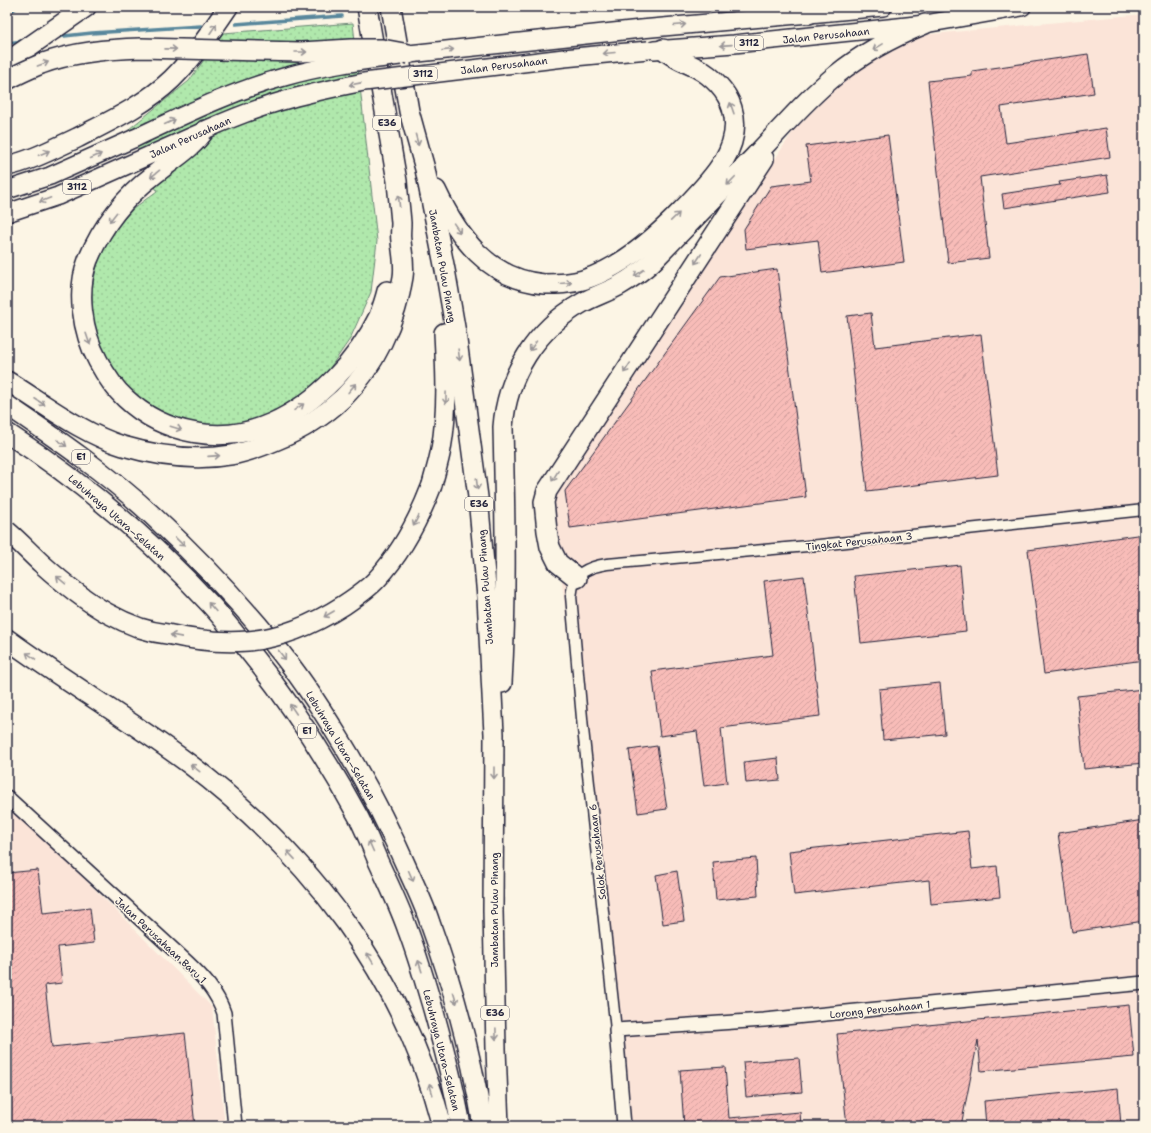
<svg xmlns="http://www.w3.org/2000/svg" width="1151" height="1133" viewBox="0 0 1151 1133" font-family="'Shantell Sans',sans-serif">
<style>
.built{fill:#fbe4d8}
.grass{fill:url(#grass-dots);stroke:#698574}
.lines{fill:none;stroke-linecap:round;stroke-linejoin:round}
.stream{stroke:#59879c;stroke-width:3.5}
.building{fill:url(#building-hatch);stroke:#22223b}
.minor-casing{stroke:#22223b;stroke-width:13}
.tertiary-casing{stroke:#22223b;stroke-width:16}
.primary-casing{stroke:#22223b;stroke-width:20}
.motorway-casing{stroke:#22223b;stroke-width:22}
.minor{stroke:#fcf5e5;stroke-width:10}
.tertiary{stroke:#fcf5e5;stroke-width:13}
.primary{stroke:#fcf5e5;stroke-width:17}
.motorway{stroke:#fcf5e5;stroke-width:19}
.primary-bridge-casing{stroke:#22223b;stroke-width:20;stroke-linecap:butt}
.motorway-bridge-casing{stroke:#22223b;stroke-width:22;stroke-linecap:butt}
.primary-bridge{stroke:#fcf5e5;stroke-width:17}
.motorway-bridge{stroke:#fcf5e5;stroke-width:19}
.oneway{stroke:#9a9698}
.labels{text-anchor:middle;stroke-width:3;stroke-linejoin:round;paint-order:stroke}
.shield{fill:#fcf5e5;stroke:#63616e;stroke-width:1}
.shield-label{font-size:9px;font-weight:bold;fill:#22223b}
.street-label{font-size:10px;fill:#22223b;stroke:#fcf5e5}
</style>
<defs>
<pattern id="grass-dots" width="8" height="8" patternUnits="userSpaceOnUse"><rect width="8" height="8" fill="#b0e8ac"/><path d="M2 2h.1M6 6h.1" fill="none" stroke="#97c795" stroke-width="1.8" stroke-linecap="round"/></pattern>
<pattern id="building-hatch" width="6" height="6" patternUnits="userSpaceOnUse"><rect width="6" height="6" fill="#f8bcb8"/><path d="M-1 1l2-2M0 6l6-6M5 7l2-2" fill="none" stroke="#d4a19f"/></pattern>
</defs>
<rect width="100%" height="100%" fill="#fcf5e5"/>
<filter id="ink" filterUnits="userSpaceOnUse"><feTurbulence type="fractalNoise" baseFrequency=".025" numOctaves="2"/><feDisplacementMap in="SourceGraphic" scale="8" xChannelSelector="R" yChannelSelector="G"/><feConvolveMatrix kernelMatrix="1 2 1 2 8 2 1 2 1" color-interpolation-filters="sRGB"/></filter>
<g filter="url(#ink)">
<g class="built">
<path d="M1144,14V1126H629L619,1052L552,500L794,130L850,74L922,35Z"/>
<path d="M7,801L212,1007L225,1126H7Z"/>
</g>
<path class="grass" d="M353,23L377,241L371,292L350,339L318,385L270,420L241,429L182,426L130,396L98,346L92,317V287L99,258L113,231L133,209L157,191L129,129L189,81L223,33Z"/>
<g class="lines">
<g class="stream">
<path d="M417,9L444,7"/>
<path d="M7,14L17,7"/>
<path d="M236,24L342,16"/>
<path d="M55,37L92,33L201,26"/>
<path d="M7,43L23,41"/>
</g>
</g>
<g class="building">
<path d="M1088,54L1094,93L1001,107L1006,143L1106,128L1110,157L980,177L989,258L948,263L928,81L972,76V71Z"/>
<path d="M888,135L904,262L822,273L818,240L746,249L744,229L771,186L811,181L806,146Z"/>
<path d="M1107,175L1110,192L1004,208L1002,194L1060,185L1059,182Z"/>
<path d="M777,269L806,497L570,528L565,491L720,277Z"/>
<path d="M871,313L875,347L981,334L998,475L867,491L847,316Z"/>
<path d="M1144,534V660L1044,674L1028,550Z"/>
<path d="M960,565L966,631L861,643L854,576Z"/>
<path d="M804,576L820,716L721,728L727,783L704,786L697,731L660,736L652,671L773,655L764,581Z"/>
<path d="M940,683L945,734L883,740L879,689Z"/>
<path d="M1144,689V763L1084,769L1077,696Z"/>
<path d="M657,746L667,809L638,813L629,750Z"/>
<path d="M778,758L780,780L746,783L744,762Z"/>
<path d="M1144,820V921L1072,932L1058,833Z"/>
<path d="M968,831L972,869L997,866L1000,897L931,904L929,880L794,895L789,851Z"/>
<path d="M756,858L758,896L716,900L713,862Z"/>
<path d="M38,870L43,913L90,908L94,943L58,947L62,983L45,985L52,1047L185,1033L195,1126H7V873Z"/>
<path d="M677,871L684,921L663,924L656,875Z"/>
<path d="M1129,1005L1134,1057L981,1071L978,1040L961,1126H847L837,1034Z"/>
<path d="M799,1058L802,1092L746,1097L743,1062Z"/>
<path d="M725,1067L729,1118L800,1112L801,1126H684L680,1070Z"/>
<path d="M1118,1088L1121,1126H986L984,1101Z"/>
</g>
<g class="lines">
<defs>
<path id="minor" d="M616,1030L583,729L571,596C572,593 572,589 573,586C576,571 594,566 607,564L819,545L1144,510"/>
<g id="tertiary">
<path d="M7,797L187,962C203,977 217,992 224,1013L235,1126"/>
<path d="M624,1126L616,1030L764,1020L1144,983"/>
</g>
<g id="primary">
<path d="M654,50L734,44L898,27L925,24L1022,7"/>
<path d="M409,54L641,29L809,14L883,7"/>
<path d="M7,190L50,176L135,138"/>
<path d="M7,213L58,196L204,131"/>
</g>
<g id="motorway">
<path d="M391,7L409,111L425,169L446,275L456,333L478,497L487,597L494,734L493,911L496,1049L499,1126"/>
<path d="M800,7L803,9L809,14"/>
<path d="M7,62L86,7"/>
<path d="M205,130C192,149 172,160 155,174C126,196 102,226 88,260C76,291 82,332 98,361C105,374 114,388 125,398C164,435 223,445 272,423C317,403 358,360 379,316C382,308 385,299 387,291"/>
<path d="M7,166C31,161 55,148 77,138C110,121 145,105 172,79C194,57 211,32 228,7"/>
<path d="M436,190C458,237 488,279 544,284C557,284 570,284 583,280C621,268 654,239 681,211C707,184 745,149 732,108C727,91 712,76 697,68C685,62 673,58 663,49"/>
<path d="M7,381C43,403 83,434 123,446C157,456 196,461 231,455C247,452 263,446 277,440C301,430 324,416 343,398C374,368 397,319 403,277C405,265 402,253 401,241C400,235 401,229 401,223C400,209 398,195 397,181L367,7"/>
<path d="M7,405C57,439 108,474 153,516C195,555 236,598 273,643C297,672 319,705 339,738C367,783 390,829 411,877C418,892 425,907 430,923C454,989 472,1057 483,1126"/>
<path d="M7,433C81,481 150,539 210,604C223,618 235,634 248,650C290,702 327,759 359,818C366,832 372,847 378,861C388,883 399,905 407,928C417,954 425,982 433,1009C444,1048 454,1086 461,1126"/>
<path d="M432,485C435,473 439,461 441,449C448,411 446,371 444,333"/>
<path d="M577,578L558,563L550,547L547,531L544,502L547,491L764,159"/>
<path d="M7,639C66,682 129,719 188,763C310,855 403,976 442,1126"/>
<path d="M502,683C507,598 505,512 503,427C507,375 536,329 582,303C594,296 608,292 620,285C632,278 642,271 652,262C686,227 720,192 754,157C781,129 806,99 836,75C863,53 893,37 925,24"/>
</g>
</defs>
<use href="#minor" class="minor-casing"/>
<use href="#tertiary" class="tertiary-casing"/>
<use href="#primary" class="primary-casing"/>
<use href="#motorway" class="motorway-casing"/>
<use href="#minor" class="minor"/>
<use href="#tertiary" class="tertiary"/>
<use href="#primary" class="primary"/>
<use href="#motorway" class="motorway"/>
<defs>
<g id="primary-bridge">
<path d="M205,130C232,118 260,107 289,99C314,92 339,87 364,82L564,58L648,50"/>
<path d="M135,138C184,115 232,91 284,77C322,66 361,61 400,56"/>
</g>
<g id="motorway-bridge">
<path d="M7,80C18,74 29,69 41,64C73,52 107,49 141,48L301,52L351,49H382L409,54"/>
<path d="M7,531C19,541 30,553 42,564C62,582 84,600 107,613C118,619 129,624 140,628C149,631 158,633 167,634C193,640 221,643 248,641C282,638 316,623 344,605C356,597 368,589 377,579C402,552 419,519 432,485"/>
</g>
</defs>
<use href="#primary-bridge" class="primary-bridge-casing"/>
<use href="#motorway-bridge" class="motorway-bridge-casing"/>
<use href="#primary-bridge" class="primary-bridge"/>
<use href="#motorway-bridge" class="motorway-bridge"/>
</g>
<defs><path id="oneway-shaft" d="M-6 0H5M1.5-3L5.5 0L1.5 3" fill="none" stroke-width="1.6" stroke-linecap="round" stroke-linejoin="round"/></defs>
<g class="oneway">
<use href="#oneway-shaft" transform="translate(680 25) rotate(-5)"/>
<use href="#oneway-shaft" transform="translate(213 29) rotate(-56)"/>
<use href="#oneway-shaft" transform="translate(726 45) rotate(176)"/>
<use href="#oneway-shaft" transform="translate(878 47) rotate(149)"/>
<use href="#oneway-shaft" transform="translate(171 49) rotate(1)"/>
<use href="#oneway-shaft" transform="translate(448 50) rotate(-6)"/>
<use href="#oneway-shaft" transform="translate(301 52)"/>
<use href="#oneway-shaft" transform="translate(609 53) rotate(175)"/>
<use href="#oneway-shaft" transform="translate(43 64) rotate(-20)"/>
<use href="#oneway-shaft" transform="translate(355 84) rotate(169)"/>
<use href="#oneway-shaft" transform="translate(732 108) rotate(-109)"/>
<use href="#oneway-shaft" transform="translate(170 122) rotate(-25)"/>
<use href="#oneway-shaft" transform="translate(417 140) rotate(75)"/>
<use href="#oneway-shaft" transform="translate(44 153) rotate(-23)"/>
<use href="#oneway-shaft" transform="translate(96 156) rotate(-24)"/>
<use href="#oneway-shaft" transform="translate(155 174) rotate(141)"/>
<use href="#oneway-shaft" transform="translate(731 181) rotate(134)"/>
<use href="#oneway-shaft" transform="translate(45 200) rotate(159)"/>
<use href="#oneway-shaft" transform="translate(399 201) rotate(-96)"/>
<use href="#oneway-shaft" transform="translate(113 217) rotate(128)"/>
<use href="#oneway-shaft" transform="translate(675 217) rotate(-44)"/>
<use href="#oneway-shaft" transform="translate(457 228) rotate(55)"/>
<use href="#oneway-shaft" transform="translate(698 259) rotate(123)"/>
<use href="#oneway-shaft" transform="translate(639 273) rotate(145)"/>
<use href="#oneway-shaft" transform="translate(566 283) rotate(-5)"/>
<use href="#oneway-shaft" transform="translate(88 339) rotate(71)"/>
<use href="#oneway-shaft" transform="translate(533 346) rotate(126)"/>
<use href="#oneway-shaft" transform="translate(459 355) rotate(82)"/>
<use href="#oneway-shaft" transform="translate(627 368) rotate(123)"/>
<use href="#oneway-shaft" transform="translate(352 388) rotate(-50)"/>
<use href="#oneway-shaft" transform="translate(446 398) rotate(91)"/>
<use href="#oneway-shaft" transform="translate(40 402) rotate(33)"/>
<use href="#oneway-shaft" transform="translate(299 407) rotate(-34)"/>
<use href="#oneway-shaft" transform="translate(176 428) rotate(17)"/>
<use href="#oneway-shaft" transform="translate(62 443) rotate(35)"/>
<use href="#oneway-shaft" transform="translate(214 456) rotate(-4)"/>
<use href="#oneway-shaft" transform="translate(555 476) rotate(122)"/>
<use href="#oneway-shaft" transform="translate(477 484) rotate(83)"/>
<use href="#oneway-shaft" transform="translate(416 521) rotate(117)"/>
<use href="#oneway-shaft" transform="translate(180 542) rotate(44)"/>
<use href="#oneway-shaft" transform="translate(61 580) rotate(-140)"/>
<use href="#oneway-shaft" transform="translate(212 607) rotate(-131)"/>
<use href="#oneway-shaft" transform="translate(329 614) rotate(150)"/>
<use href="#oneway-shaft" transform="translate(176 636) rotate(-169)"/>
<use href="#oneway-shaft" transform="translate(282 655) rotate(52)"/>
<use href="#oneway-shaft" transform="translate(31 656) rotate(-146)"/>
<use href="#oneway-shaft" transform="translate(293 709) rotate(-124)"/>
<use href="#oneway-shaft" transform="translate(195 768) rotate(-142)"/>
<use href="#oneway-shaft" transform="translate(494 773) rotate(90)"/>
<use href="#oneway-shaft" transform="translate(371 846) rotate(-114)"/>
<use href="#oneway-shaft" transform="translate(291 855) rotate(-133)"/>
<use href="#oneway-shaft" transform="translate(411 876) rotate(66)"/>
<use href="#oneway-shaft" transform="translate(370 958) rotate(-121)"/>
<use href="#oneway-shaft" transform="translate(420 966) rotate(-108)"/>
<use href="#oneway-shaft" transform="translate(455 998) rotate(73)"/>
<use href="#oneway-shaft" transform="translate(496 1034) rotate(89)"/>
<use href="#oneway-shaft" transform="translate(431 1089) rotate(-107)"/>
</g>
</g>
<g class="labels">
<g class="shield">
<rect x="735" y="36" width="28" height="14" rx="3"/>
<rect x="409" y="67" width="28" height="14" rx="3"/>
<rect x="373" y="116" width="28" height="14" rx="3"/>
<rect x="63" y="180" width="28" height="14" rx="3"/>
<rect x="72" y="450" width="18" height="14" rx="3"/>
<rect x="465" y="497" width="28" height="14" rx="3"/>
<rect x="298" y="724" width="18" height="14" rx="3"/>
<rect x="481" y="1006" width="28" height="14" rx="3"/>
</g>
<g class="shield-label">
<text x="749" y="46">3112</text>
<text x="423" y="77">3112</text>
<text x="387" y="126">E36</text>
<text x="77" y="190">3112</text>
<text x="81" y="460">E1</text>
<text x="479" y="507">E36</text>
<text x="307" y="734">E1</text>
<text x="495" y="1016">E36</text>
</g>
<g class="street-label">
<text transform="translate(826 35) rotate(-6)" y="4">Jalan Perusahaan</text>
<text transform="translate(504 65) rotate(-7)" y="4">Jalan Perusahaan</text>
<text transform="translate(190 137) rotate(-24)" y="4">Jalan Perusahaan</text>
<text transform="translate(443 266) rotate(80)" y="4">Jambatan Pulau Pinang</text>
<text transform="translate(117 517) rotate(41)" y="4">Lebuhraya Utara–Selatan</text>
<text transform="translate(859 541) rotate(-6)" y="4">Tingkat Perusahaan 3</text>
<text transform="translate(485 587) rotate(-94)" y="4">Jambatan Pulau Pinang</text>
<text transform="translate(341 745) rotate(59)" y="4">Lebuhraya Utara–Selatan</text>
<text transform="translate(597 852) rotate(-96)" y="4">Solok Perusahaan 6</text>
<text transform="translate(494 910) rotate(-90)" y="4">Jambatan Pulau Pinang</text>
<text transform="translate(161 940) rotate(43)" y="4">Jalan Perusahaan Baru 1</text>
<text transform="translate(880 1009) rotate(-6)" y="4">Lorong Perusahaan 1</text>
<text transform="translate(442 1050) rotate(76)" y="4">Lebuhraya Utara–Selatan</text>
</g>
</g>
<rect width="1151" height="1133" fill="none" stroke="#fcf5e5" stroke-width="24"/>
<rect x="12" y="12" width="1127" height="1109" fill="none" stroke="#22223b" stroke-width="1.5" filter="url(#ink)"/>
</svg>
